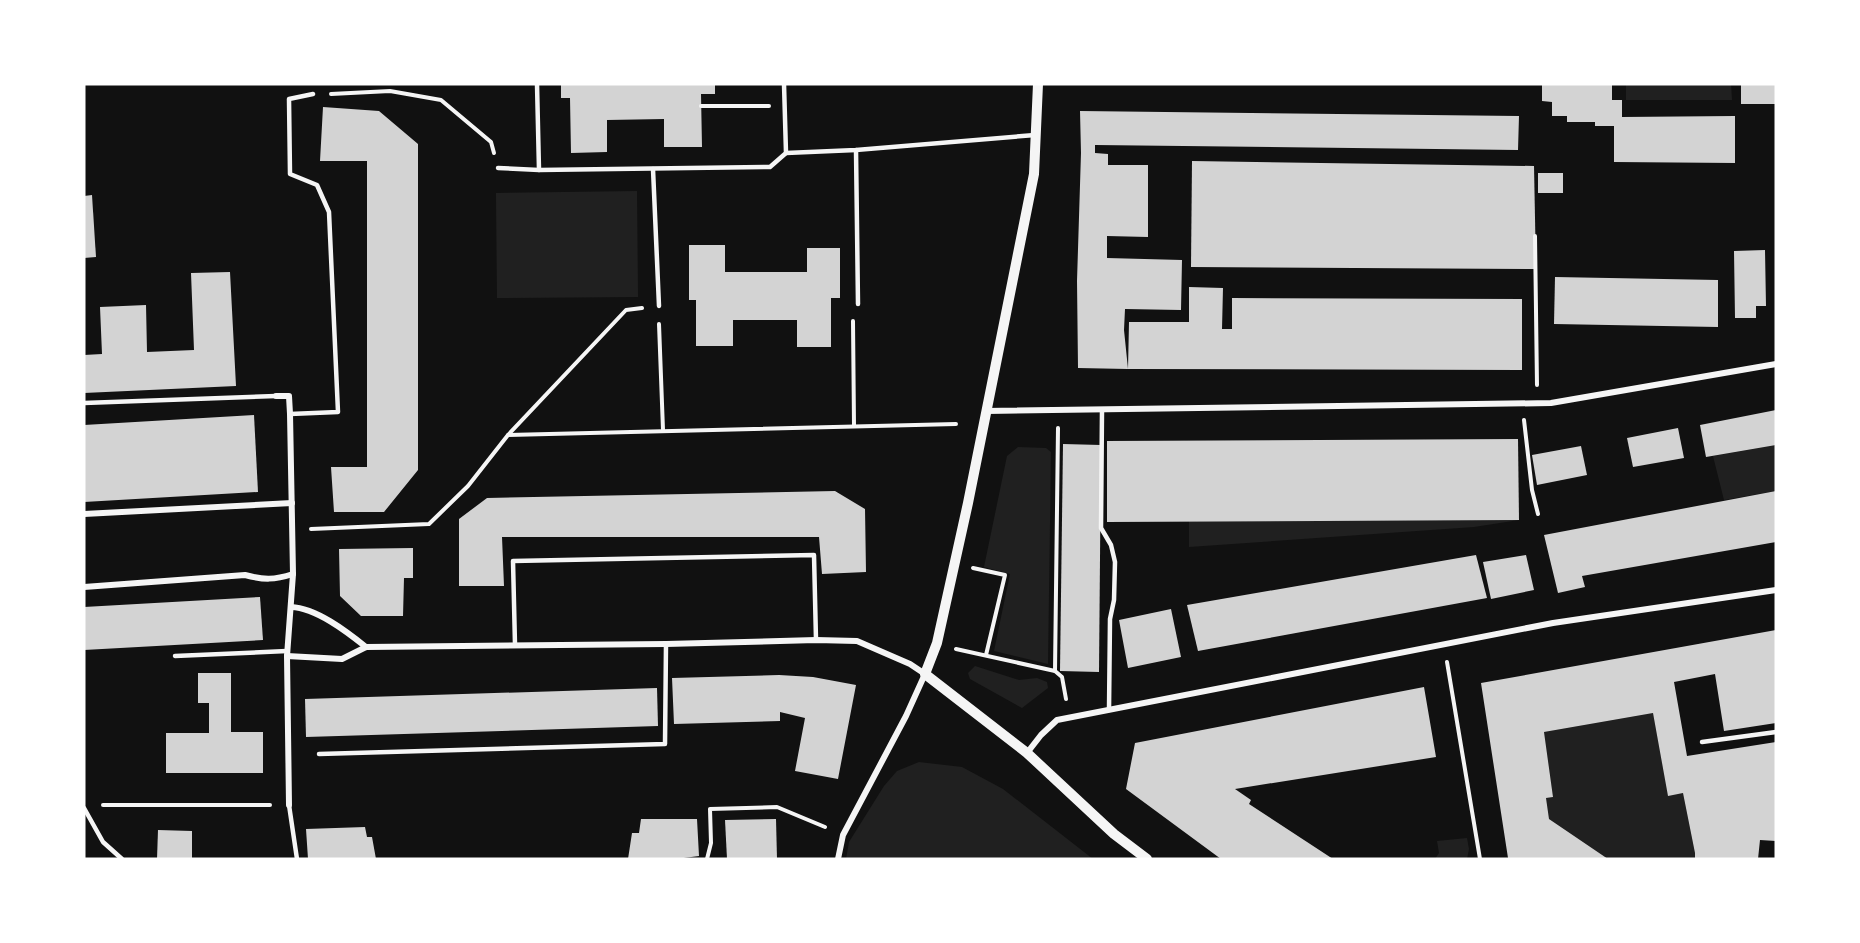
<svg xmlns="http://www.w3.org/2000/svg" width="1860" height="943" viewBox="0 0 1860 943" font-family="Karla,sans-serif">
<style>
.green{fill:#202020}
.building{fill:#d3d3d3}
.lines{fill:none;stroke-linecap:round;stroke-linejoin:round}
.path{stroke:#f5f5f5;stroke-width:4}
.service{stroke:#f5f5f5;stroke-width:4.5}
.minor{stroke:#f5f5f5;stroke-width:6}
.tertiary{stroke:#f5f5f5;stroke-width:10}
</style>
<rect width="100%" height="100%" fill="#111"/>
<g class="green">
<path d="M1626,84H1731L1732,100H1626Z"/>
<path d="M637,191L638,297L497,298L496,193Z"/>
<path d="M1776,445V491L1724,500L1713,456Z"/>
<path d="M1018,447L1046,448L1051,452L1048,664L994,651L1010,574L984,567L1007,456Z"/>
<path d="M1519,520L1474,527L1189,547V521Z"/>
<path d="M975,666L1019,680L1037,678L1047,682L1048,688L1022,708L970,679L968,673Z"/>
<path d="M1653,713L1668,795L1683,793L1695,853V859H1608L1549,819L1546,798L1553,797L1544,732Z"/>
<path d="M919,762L962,767L1003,789L1093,859H846L849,842L884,786L897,771Z"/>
<path d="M1467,838L1469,849L1467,859H1435L1439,853L1437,841Z"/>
</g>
<g class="building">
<path d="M561,84H715V94H701L702,147H664V119L607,120V152L571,153L570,98H561Z"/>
<path d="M1542,84H1612V100H1622V117L1735,116V163L1614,162V126H1595V122H1567V116H1552V102L1542,101Z"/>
<rect x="1741" y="84" width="35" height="20"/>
<path d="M323,107L379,111L418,144V470L384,512H334L331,467H367V161H320Z"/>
<path d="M1080,111L1519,116L1518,150L1095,145V153L1108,154V165H1148V237L1107,236V258L1182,260L1181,310L1125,309L1124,330L1128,369L1078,368L1077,281L1081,153Z"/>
<path d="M1192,161L1534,166L1536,269L1191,267Z"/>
<rect x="1538" y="173" width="25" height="20"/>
<path d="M92,195L96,257L84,258V196Z"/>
<path d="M689,245H725V272H807V248H840V298H831V347H797V320H733V346H696V300H689Z"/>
<path d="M1765,250L1766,306H1756V318H1735L1734,251Z"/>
<path d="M230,272L236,386L84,393V355L102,354L100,307L146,305L147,352L194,350L191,273Z"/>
<path d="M1555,277L1718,280V327L1554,324Z"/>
<path d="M1189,287L1223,288L1222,329H1232V298L1522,299V370L1128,369L1129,322H1189Z"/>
<path d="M1776,410V445L1706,457L1700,425Z"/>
<path d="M254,415L258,492L84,502V425Z"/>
<path d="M1678,428L1684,458L1633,467L1627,438Z"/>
<path d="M1518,439L1519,520L1107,522V441Z"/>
<path d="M1063,444L1101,445L1099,672L1060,671Z"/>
<path d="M1581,446L1587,475L1537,485L1532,455Z"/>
<path d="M835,491L865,509L866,572L822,574L819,537H502L504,586H459V519L487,498Z"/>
<path d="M1776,491V542L1582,576L1585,587L1558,593L1544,535Z"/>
<path d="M413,548V578H404L403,616H361L340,596L339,549Z"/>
<path d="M1476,555L1487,598L1198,651L1187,605Z"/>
<path d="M1526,555L1534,590L1491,599L1483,562Z"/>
<path d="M260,597L263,640L84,650V607Z"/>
<path d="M1171,609L1181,657L1128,668L1119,620Z"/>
<path d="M1776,630V723L1724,731L1715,674L1674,682L1687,756L1776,742V841L1760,840L1758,859H1695V853L1683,793L1668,796L1653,713L1544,732L1553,797L1546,798L1549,819L1608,859L1508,858L1481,683Z"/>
<path d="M198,673H231V732H263V773H166V733H209V703H198Z"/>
<path d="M779,675L813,677L856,685L838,779L795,771L805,718L780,712V721L674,724L672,678Z"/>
<path d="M1424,687L1436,757L1235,789L1251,800L1249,804L1333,859H1221L1126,789L1135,743Z"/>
<path d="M657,688L658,726L306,737L305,699Z"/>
<path d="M641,819H697L699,856L676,859H628L632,833H639Z"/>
<path d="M776,819L777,859H727L725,820Z"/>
<path d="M365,827L367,837H372L376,859H308L306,829Z"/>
<path d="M158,830L192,831V859H157Z"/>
</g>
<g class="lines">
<g class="path">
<path d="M331,94L390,91L441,100L491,142L494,153"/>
<path d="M701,106H769"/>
<path d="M1535,236L1537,385"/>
<path d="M853,321L854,426"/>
<path d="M659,324L663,430"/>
<path d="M1524,420L1532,490L1538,514"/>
<path d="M1058,428L1055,671L1062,677L1066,699"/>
<path d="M508,435L626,310L642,308"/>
<path d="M311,529L429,524L468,486L508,435L956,424"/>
<path d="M973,568L1005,575L986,655"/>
<path d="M956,649L1055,671"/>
<path d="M1447,662L1480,859"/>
<path d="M103,805H270"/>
<path d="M707,859L711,843L710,809L777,807L825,827"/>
</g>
<g class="service">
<path d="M537,84L539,170"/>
<path d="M856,150L858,304"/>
<path d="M786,153L856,150L1035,135"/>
<path d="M498,168L539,170L770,167L786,153L784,84"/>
<path d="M653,169L659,306"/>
<path d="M84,403L276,396"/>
<path d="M1102,410L1101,528L1111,545L1115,562L1114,600L1110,619L1109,710"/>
<path d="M290,414L338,412L329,212L317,185L290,174L289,99L313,94"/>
<path d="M515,645L513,561L814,555L816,640"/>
<path d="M175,656L287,651"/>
<path d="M1702,742L1776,732"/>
<path d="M319,754L665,744L666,644"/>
<path d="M289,805L297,859"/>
<path d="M84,808L103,842L122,859"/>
</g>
<g class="minor">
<path d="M276,396H289L290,414L293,574L287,656L289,805"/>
<path d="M986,411L1551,403L1776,364"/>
<path d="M84,514L292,503"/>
<path d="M84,587L245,575C264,580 274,580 293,574"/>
<path d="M291,607C316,608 346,631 366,647"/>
<path d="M287,656L342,659L366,647L666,644L816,640L857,641L910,664L925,674L906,716L843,835L838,859"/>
<path d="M1027,753L1041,735L1057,720L1553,623L1776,590"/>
</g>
<path class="tertiary" d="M1038,84L1034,174L968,503L937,643L925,674L1027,753L1114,834L1147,859"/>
</g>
<rect width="1860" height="943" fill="none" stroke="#ffffff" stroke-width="171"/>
</svg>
